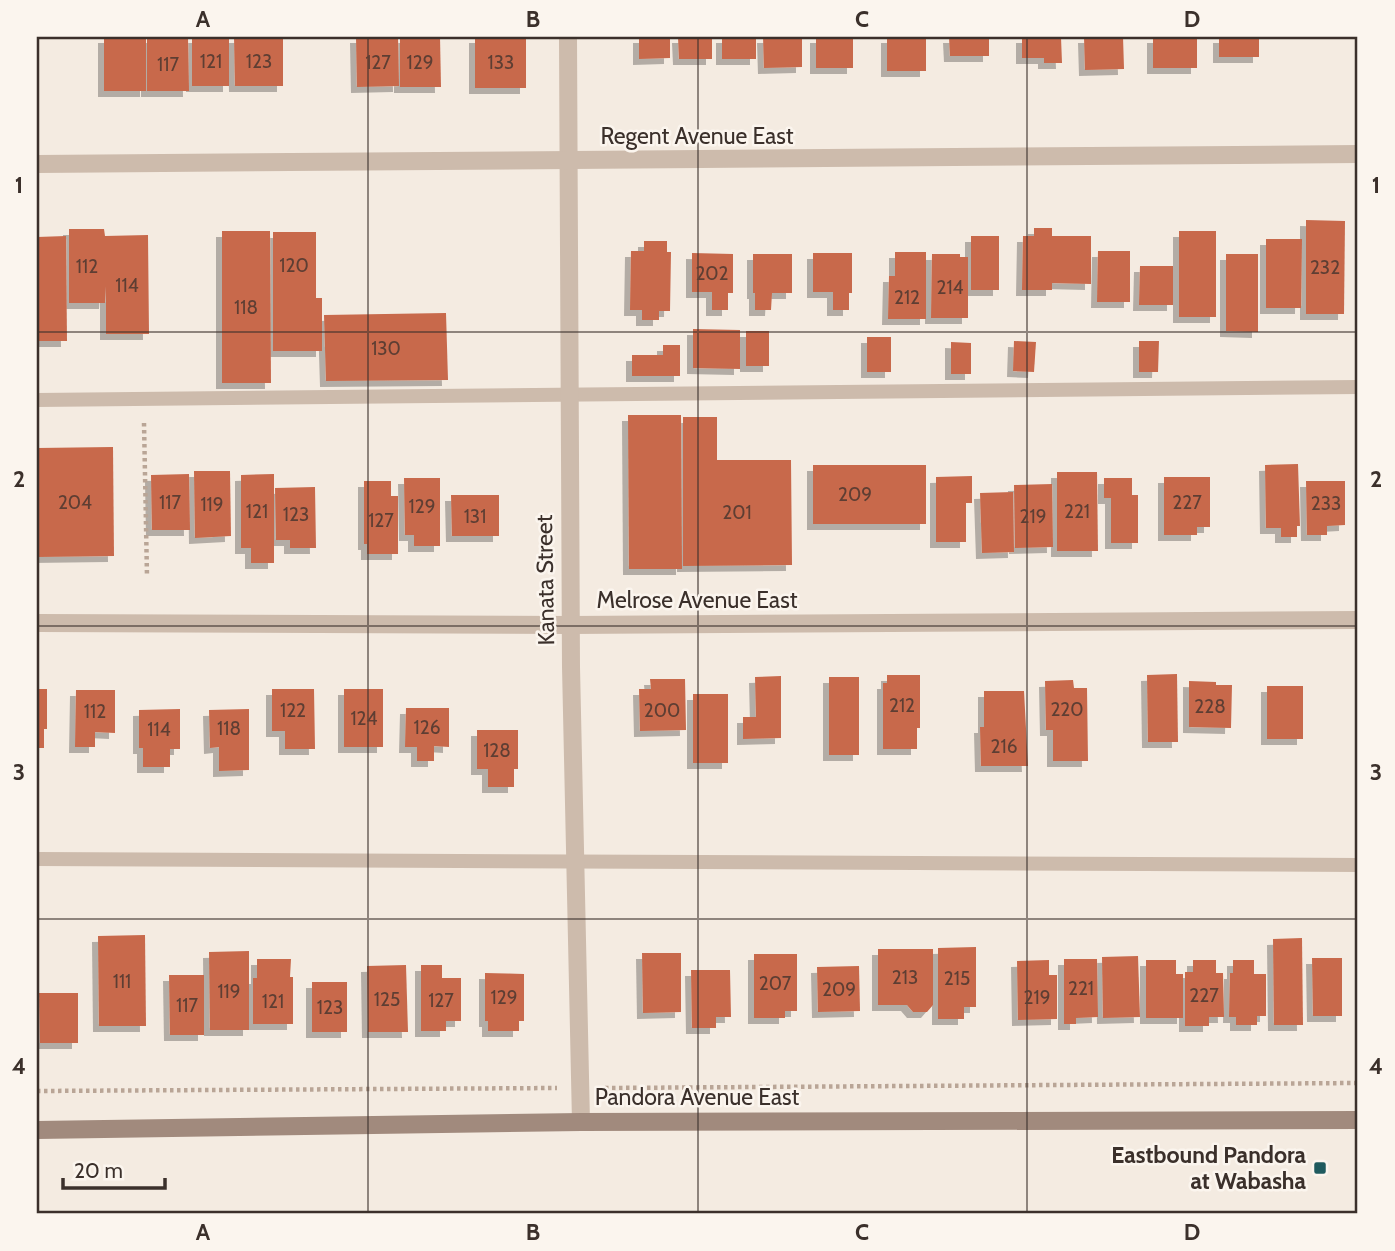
<svg xmlns="http://www.w3.org/2000/svg" width="1395" height="1251" viewBox="0 0 1395 1251" font-family="Cabin,sans-serif">
<style>
.building{fill:#c8694b;filter:url(#shadow)}
.lines{fill:none;stroke-linecap:round;stroke-linejoin:round}
.path{stroke:#b9a596;stroke-width:4.5;stroke-dasharray:3.5 3.5;stroke-linecap:butt}
.service{stroke:#cdbbac;stroke-width:14}
.minor{stroke:#cdbbac;stroke-width:18}
.tertiary{stroke:#cdbbac;stroke-width:18}
.secondary{stroke:#a18a7d;stroke-width:18}
.grid{fill:none;stroke:#3b302b;stroke-width:2;stroke-opacity:0.55}
.poi-dot{fill:#1f5a5e;stroke:#fbf5ee;stroke-width:2.5}
.labels{text-anchor:middle;stroke-width:5;stroke-linejoin:round;paint-order:stroke}
.number-label{font-size:19px;fill:#5e3e33}
.street-label{font-size:23px;fill:#3b302b;stroke:#fbf5ee}
.poi-label{font-size:23px;font-weight:bold;fill:#3b302b;stroke:#fbf5ee;text-anchor:end}
.neatline{fill:none;stroke:#3b302b;stroke-width:2.5}
.grid-label{font-size:23px;text-anchor:middle;font-weight:bold;fill:#3b302b}
</style>
<defs>
<filter id="shadow"><feDropShadow dx="-6" dy="6" stdDeviation="0" flood-color="#0004"/></filter>
</defs>
<rect width="100%" height="100%" fill="#f4ebe1"/>
<g class="building">
<rect x="104" y="37" width="42" height="54"/>
<path d="M147,37H188L189,91H147Z"/>
<rect x="192" y="37" width="37" height="49"/>
<path d="M234,37H283V86H235Z"/>
<path d="M356,37H398L399,86L357,87Z"/>
<path d="M400,37H440L441,87H400Z"/>
<rect x="475" y="37" width="51" height="51"/>
<path d="M639,37H670V58L639,59Z"/>
<path d="M678,37H712V59H679Z"/>
<rect x="722" y="37" width="34" height="22"/>
<path d="M763,37H802V67L764,68Z"/>
<rect x="816" y="37" width="37" height="31"/>
<rect x="887" y="37" width="39" height="34"/>
<path d="M949,37H989V56H950Z"/>
<path d="M1022,37H1061L1062,63H1044V58H1022Z"/>
<path d="M1084,37H1123L1124,69L1085,70Z"/>
<rect x="1153" y="37" width="44" height="31"/>
<rect x="1219" y="37" width="40" height="20"/>
<path d="M1306,220L1345,221L1344,314H1306Z"/>
<path d="M1034,228H1052V236H1091V284L1052,283V290H1022L1023,236H1034Z"/>
<path d="M69,229H104L105,236L148,235L149,334H106V286L105,303H69Z"/>
<path d="M222,231H270L271,383H222Z"/>
<rect x="1179" y="231" width="37" height="86"/>
<path d="M273,232H316V298H322V351H273Z"/>
<path d="M66,236L67,341H37V237Z"/>
<rect x="971" y="236" width="28" height="54"/>
<path d="M1266,239H1302L1301,308H1266Z"/>
<path d="M644,241H667V252H671L670,311H659V320H642V310H630L631,251H644Z"/>
<path d="M1098,251H1130V302H1097Z"/>
<path d="M895,252H926V319H888L889,276H895Z"/>
<path d="M692,253L733,254V293H728V310H712V292H692Z"/>
<path d="M813,253H852V293H849V310H833V292H813Z"/>
<path d="M753,254H792V293H772L771,310H755V293H753Z"/>
<path d="M932,254H960V257H968V318H931Z"/>
<path d="M1226,254H1258V332L1226,331Z"/>
<path d="M1140,266H1173V305H1139Z"/>
<path d="M446,313L448,380L326,381L324,315Z"/>
<path d="M693,329L740,330V369L693,368Z"/>
<rect x="746" y="331" width="23" height="35"/>
<rect x="867" y="337" width="24" height="35"/>
<path d="M1014,341L1036,342L1034,372L1013,371Z"/>
<path d="M1139,341H1159L1158,372H1139Z"/>
<path d="M951,342L971,343V374H951Z"/>
<path d="M663,345H680V376H632V355H663Z"/>
<path d="M628,415H681L682,569H629Z"/>
<path d="M683,417H717V460H791L792,565L683,566Z"/>
<path d="M113,447L114,556L37,557V448Z"/>
<path d="M1298,464L1300,526H1297V537H1281V528H1266L1265,465Z"/>
<rect x="813" y="465" width="113" height="59"/>
<path d="M194,471H230L231,536L195,538Z"/>
<path d="M1057,472H1097L1098,551H1057Z"/>
<path d="M189,474L190,530H152L151,475Z"/>
<path d="M274,474V563H251V548H241V475Z"/>
<path d="M972,476V503H966V542H936V477Z"/>
<path d="M1164,477H1210V527H1197V535H1164Z"/>
<path d="M404,478H440V546H414V535H405Z"/>
<path d="M1104,478H1132V495H1138V543H1111V498H1104Z"/>
<path d="M364,481H391V496H398V554H367V544H364Z"/>
<path d="M1306,481H1345V525L1327,526V535H1307Z"/>
<path d="M1052,484L1053,547L1015,548L1014,485Z"/>
<path d="M315,487L316,548H290V540H276L275,488Z"/>
<path d="M1013,492L1014,552L982,553L980,493Z"/>
<path d="M451,495H499V536H452Z"/>
<path d="M1177,674L1178,742H1148L1147,675Z"/>
<path d="M887,675H920V728H917V749H883V683H887Z"/>
<path d="M781,676V738L743,739V717H756L755,677Z"/>
<rect x="829" y="677" width="30" height="78"/>
<path d="M650,679H685L686,730L640,731L639,689H651Z"/>
<path d="M1073,680L1074,688H1087L1088,761H1053V730H1046L1045,681Z"/>
<path d="M1189,681L1216,682V685H1232L1231,728L1189,727Z"/>
<rect x="1267" y="686" width="36" height="53"/>
<path d="M37,689H47V729H44V748H37Z"/>
<path d="M272,689H314L315,749H285V731H272Z"/>
<rect x="344" y="689" width="39" height="58"/>
<path d="M76,690H115V733L95,732V747H75Z"/>
<path d="M984,691H1024L1028,766H981L980,727H984Z"/>
<rect x="693" y="694" width="35" height="69"/>
<path d="M406,708H449V747L434,746V761H417V747H405Z"/>
<path d="M180,709V749H170V767H143V748H139V710Z"/>
<path d="M249,709V770L219,771V747L210,748L209,710Z"/>
<path d="M477,730H518V769H514V787H488V769H477Z"/>
<path d="M145,935L146,1026H99L98,936Z"/>
<path d="M1302,938L1303,1025H1274L1273,939Z"/>
<path d="M976,947V1007H964V1019H938V948Z"/>
<path d="M878,949H933V1005L927,1012H913L907,1005H878Z"/>
<path d="M249,951V1030H210L209,952Z"/>
<path d="M642,953H681V1012L643,1013Z"/>
<path d="M754,954H797V1011H785V1018H754Z"/>
<path d="M1138,956L1140,1017L1103,1018L1102,957Z"/>
<path d="M1312,958H1342V1016H1313Z"/>
<path d="M257,959H291L290,977H293V1024H253V978H257Z"/>
<path d="M1064,959H1097L1098,1017L1076,1018V1024H1064Z"/>
<path d="M1049,960V975H1057V1019L1018,1020L1017,961Z"/>
<path d="M1146,960H1176V974H1183V1018H1146Z"/>
<path d="M1193,960H1216V973H1223L1224,1017H1209V1026H1185V972H1193Z"/>
<path d="M1233,960H1254V974H1266V1016H1257V1025H1236V1017H1229L1230,973H1233Z"/>
<path d="M406,965L408,1032H368L367,966Z"/>
<path d="M421,965H442V978H461V1021H446V1031H421Z"/>
<path d="M859,966L860,1011L818,1012L817,967Z"/>
<path d="M691,970H730L731,1017H716V1028H692Z"/>
<path d="M485,973L524,974V1021H519V1031H488V1021H485Z"/>
<path d="M169,975H204V1035H170Z"/>
<rect x="312" y="982" width="35" height="50"/>
<path d="M39,993H78V1043H40Z"/>
</g>
<g class="lines">
<g class="path">
<path d="M144,423L147,576"/>
<path d="M605,1088L1358,1083"/>
<path d="M37,1091L557,1088"/>
</g>
<g class="service">
<path d="M37,400L1358,387"/>
<path d="M37,859L1358,865"/>
</g>
<g class="minor">
<path d="M568,37L571,667L581,1122"/>
<path d="M37,623L570,625L1358,620"/>
</g>
<path class="tertiary" d="M37,164L1358,154"/>
<path class="secondary" d="M37,1130L581,1122L1358,1120"/>
</g>
<path class="grid" d="M368,37V1214M698,37V1214M1027,37V1214M37,332H1358M37,626H1358M37,919H1358"/>
<rect class="poi-dot" x="1313" y="1161" width="14" height="14" rx="3.5"/>
<g class="labels">
<g class="number-label">
<text x="211" y="68">121</text>
<text x="259" y="68">123</text>
<text x="378" y="69">127</text>
<text x="420" y="69">129</text>
<text x="501" y="69">133</text>
<text x="168" y="71">117</text>
<text x="294" y="272">120</text>
<text x="87" y="273">112</text>
<text x="1325" y="274">232</text>
<text x="712" y="280">202</text>
<text x="127" y="292">114</text>
<text x="950" y="294">214</text>
<text x="907" y="304">212</text>
<text x="246" y="314">118</text>
<text x="386" y="355">130</text>
<text x="855" y="501">209</text>
<text x="75" y="509">204</text>
<text x="170" y="509">117</text>
<text x="1187" y="509">227</text>
<text x="1326" y="510">233</text>
<text x="212" y="511">119</text>
<text x="422" y="513">129</text>
<text x="257" y="518">121</text>
<text x="1077" y="518">221</text>
<text x="737" y="519">201</text>
<text x="296" y="521">123</text>
<text x="475" y="523">131</text>
<text x="1033" y="523">219</text>
<text x="381" y="527">127</text>
<text x="902" y="712">212</text>
<text x="1210" y="713">228</text>
<text x="1067" y="716">220</text>
<text x="293" y="717">122</text>
<text x="662" y="717">200</text>
<text x="95" y="718">112</text>
<text x="364" y="725">124</text>
<text x="427" y="734">126</text>
<text x="229" y="735">118</text>
<text x="159" y="736">114</text>
<text x="1004" y="753">216</text>
<text x="497" y="757">128</text>
<text x="905" y="984">213</text>
<text x="957" y="985">215</text>
<text x="122" y="988">111</text>
<text x="775" y="990">207</text>
<text x="1081" y="995">221</text>
<text x="839" y="996">209</text>
<text x="229" y="998">119</text>
<text x="1204" y="1002">227</text>
<text x="504" y="1004">129</text>
<text x="1037" y="1004">219</text>
<text x="387" y="1006">125</text>
<text x="441" y="1007">127</text>
<text x="273" y="1008">121</text>
<text x="187" y="1012">117</text>
<text x="330" y="1014">123</text>
</g>
<g class="street-label">
<text x="697" y="144">Regent Avenue East</text>
<text transform="translate(545 580) rotate(-91)" y="8">Kanata Street</text>
<text x="697" y="608">Melrose Avenue East</text>
<text x="697" y="1105">Pandora Avenue East</text>
</g>
<g class="poi-label">
<text x="1306" y="1163">Eastbound Pandora<tspan x="1306" dy="26">at Wabasha</tspan></text>
</g>
</g>
<rect width="1395" height="1251" fill="none" stroke="#fbf5ee" stroke-width="77"/>
<path d="M63 1178v10h102v-10" fill="none" stroke="#3b302b" stroke-width="3.5"/>
<text x="74" y="1178" font-size="21" fill="#3b302b" stroke="#fbf5ee" stroke-width="5" paint-order="stroke">20 m</text>
<rect x="38" y="38" width="1318" height="1174" class="neatline"/>
<g class="grid-label">
<text x="203" y="27">A</text>
<text x="533" y="27">B</text>
<text x="862" y="27">C</text>
<text x="1192" y="27">D</text>
<text x="19" y="193">1</text>
<text x="1376" y="193">1</text>
<text x="19" y="487">2</text>
<text x="1376" y="487">2</text>
<text x="19" y="780">3</text>
<text x="1376" y="780">3</text>
<text x="19" y="1074">4</text>
<text x="1376" y="1074">4</text>
<text x="203" y="1240">A</text>
<text x="533" y="1240">B</text>
<text x="862" y="1240">C</text>
<text x="1192" y="1240">D</text>
</g>
</svg>
